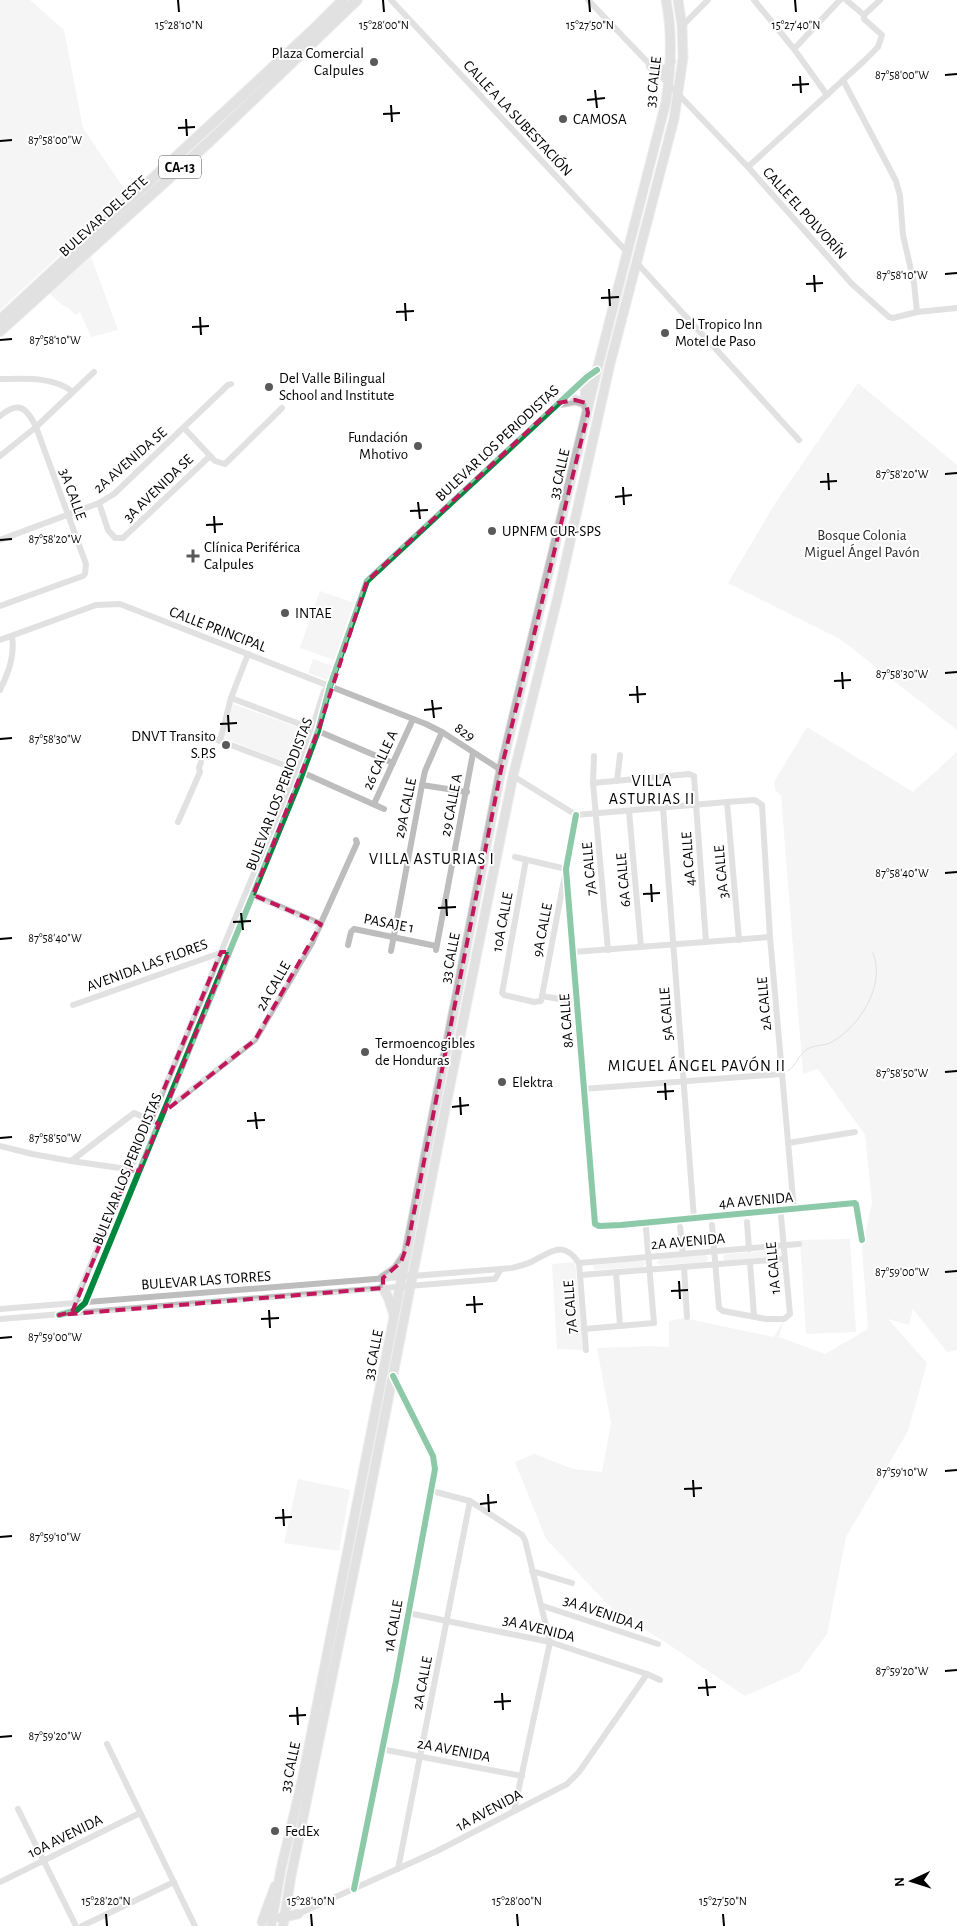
<svg xmlns="http://www.w3.org/2000/svg" width="957" height="1926" viewBox="0 0 957 1926" font-family="'Alegreya Sans',sans-serif">
<style>
.green{fill:#e8e8e8}
.lines{fill:none;stroke-linecap:round;stroke-linejoin:round}
.stream{stroke:#bababa;stroke-width:1}
.major-casing{stroke:#dbdbdb;stroke-width:11}
.highway-casing{stroke:#dbdbdb;stroke-width:12}
.minor{stroke:#bdbdbd;stroke-width:6}
.major{stroke:#bdbdbd;stroke-width:9}
.highway{stroke:#bdbdbd;stroke-width:10}
.cycleway-casing{stroke:#fff;stroke-width:9}
.cycleway{stroke:#00873e;stroke-width:6}
.marked{fill:none;stroke:#c2185b;stroke-width:4;stroke-dasharray:10 6;stroke-linejoin:round}
.ticks{fill:none;stroke:#000;stroke-width:2}
.poi-dot{fill:#595959;stroke:#fff;stroke-width:2}
.labels{text-anchor:middle;stroke-width:4;stroke-linejoin:round;paint-order:stroke}
.shield{fill:#fff;stroke:#4c4c4c;stroke-width:1}
.shield-label{font-size:14px;font-weight:bold;fill:#000}
.poi-label{font-size:15px;fill:#000;stroke:#fff;text-anchor:start}
.street-label{font-size:15px;fill:#000;stroke:#fff}
.park-label{font-size:15px;fill:#2d2d2d;stroke:#fff}
.neighbourhood-label{font-size:16px;letter-spacing:1px;fill:#000;stroke:#fff}
.ticks-label{font-size:12px;text-anchor:middle;fill:#000;stroke:#fff;stroke-width:4;stroke-linejoin:round;paint-order:stroke}
</style>
<rect width="100%" height="100%" fill="#fff"/>
<g class="green">
<path d="M0,0H30L64,30L83,128L127,193L0,310Z"/>
<path d="M90,254L118,330L91,337L80,312L75,315L70,309L62,305L47,291Z"/>
<path d="M858,383L957,465V730L840,639L728,583L776,502Z"/>
<path d="M320,591L354,603L334,660L300,648Z"/>
<path d="M313,659L333,666L327,680L308,673Z"/>
<path d="M233,704L305,730L291,764L224,738Z"/>
<path d="M807,727L913,792L957,752V1350L947,1352L913,1309L909,1325L888,1319L927,1363L908,1431L846,1537L827,1634L799,1672L745,1696L665,1642L613,1610L546,1539L515,1462L534,1454L573,1469L602,1472L611,1423L597,1348L652,1346L669,1347V1321L684,1318L774,1337L784,1319L779,1337L825,1354L868,1329L862,1248L872,1203L865,1135L818,1069L803,1074L781,795L775,790L774,782Z"/>
<path d="M850,1239L856,1332L806,1334L800,1240Z"/>
<path d="M776,1250L779,1253L777,1256L725,1261L723,1258L725,1254Z"/>
<path d="M705,1255L709,1258L706,1262L661,1265L656,1263L660,1259Z"/>
<path d="M642,1260L646,1263L643,1267L594,1270L593,1265Z"/>
<path d="M575,1262L583,1350L557,1349L552,1264Z"/>
<path d="M298,1479L350,1490L339,1551L284,1543Z"/>
</g>
<g class="lines">
<path class="stream" d="M788,1071C797,1065 799,1053 809,1048C816,1045 824,1046 832,1042C860,1026 886,985 873,953"/>
<defs>
<g id="major">
<path d="M651,66L661,70L668,69L671,61"/>
<path d="M558,403L575,400L586,403"/>
<path d="M586,406L585,387L587,377"/>
<path d="M383,1278L396,1269L404,1257"/>
<path d="M383,1288L388,1297L394,1315"/>
<path d="M280,1918L298,1914"/>
<path d="M262,1922L275,1886"/>
<path d="M271,1926L281,1869L302,1781L394,1317L501,770L597,370L666,102C671,67 673,34 666,0"/>
<path d="M283,1926L291,1876L367,1507L446,1105L513,776L557,600L610,364L674,119L683,58L682,26L678,0"/>
</g>
<g id="highway">
<path d="M0,320L312,31L343,0"/>
<path d="M0,331L209,142L357,0"/>
</g>
</defs>
<use href="#major" class="major-casing"/>
<use href="#highway" class="highway-casing"/>
<g class="minor">
<path d="M391,0L627,252"/>
<path d="M588,0L748,167L852,284L889,317L893,318L917,312L957,308"/>
<path d="M754,0L794,49L827,95"/>
<path d="M846,0L864,15"/>
<path d="M682,26L708,0"/>
<path d="M794,49L840,0"/>
<path d="M843,80L896,181L900,196L903,235L914,283L917,312"/>
<path d="M748,167L864,61L878,47L882,35L864,19V15L880,0"/>
<path d="M636,262L799,440"/>
<path d="M0,379C24,379 53,376 73,392"/>
<path d="M0,416C19,400 27,408 36,427L86,564L85,574L83,576L0,606"/>
<path d="M184,428L215,461L225,464L282,408"/>
<path d="M0,456L36,427L94,372"/>
<path d="M99,503L108,530L115,538H123L210,456"/>
<path d="M0,540L99,503L114,494L228,385L231,384"/>
<path d="M0,640L96,605L120,604L426,724L442,732L501,770"/>
<path d="M0,690C9,671 15,656 12,636"/>
<path d="M231,698L318,731L393,763"/>
<path d="M207,736L297,770L384,809"/>
<path d="M220,741L231,698L248,654"/>
<path d="M594,756L593,783L608,950"/>
<path d="M298,774L297,770L312,729L324,691L330,686"/>
<path d="M513,776L576,815L727,802L755,800L762,805L770,937L794,1210"/>
<path d="M617,781L620,755"/>
<path d="M593,783L689,774L694,776L706,942"/>
<path d="M422,785L467,792"/>
<path d="M727,802L739,940"/>
<path d="M374,804L413,719"/>
<path d="M663,808L694,1219"/>
<path d="M629,811L641,947"/>
<path d="M576,815L566,869L595,1224L599,1226L621,1225L855,1203L856,1204L862,1240"/>
<path d="M178,822L200,772L199,768L201,762"/>
<path d="M515,857L566,869L542,996"/>
<path d="M526,860L502,993L504,995L534,1002L541,1001L542,996L571,1001"/>
<path d="M253,895L321,924"/>
<path d="M348,945L351,932L354,929L436,946"/>
<path d="M436,950L473,753"/>
<path d="M391,951L422,785L425,771L442,732"/>
<path d="M573,952L770,937"/>
<path d="M73,1005L223,952"/>
<path d="M583,1089L782,1074"/>
<path d="M165,1108L173,1104L255,1040L312,943L357,843L356,840"/>
<path d="M788,1143L855,1132"/>
<path d="M0,1146L32,1154L71,1161L134,1170"/>
<path d="M71,1161L134,1113L154,1122"/>
<path d="M747,1222L749,1249"/>
<path d="M712,1225L719,1308L723,1311L766,1319H784L790,1314L781,1216"/>
<path d="M680,1227L683,1254"/>
<path d="M750,1262L754,1316"/>
<path d="M579,1263L799,1244"/>
<path d="M684,1267L687,1317"/>
<path d="M616,1272L620,1326"/>
<path d="M581,1275L784,1259"/>
<path d="M75,1302L297,770"/>
<path d="M0,1309L512,1268C518,1266 525,1265 531,1262C551,1252 563,1239 579,1263L586,1350"/>
<path d="M75,1313L495,1279L501,1269"/>
<path d="M59,1315L77,1310L85,1303L300,780L318,731L330,686L367,581L587,377L597,370"/>
<path d="M0,1319L62,1314"/>
<path d="M584,1329L654,1323L646,1228"/>
<path d="M432,1491L470,1501L522,1535L525,1540L550,1642L514,1811"/>
<path d="M532,1571L572,1583"/>
<path d="M543,1606L658,1644"/>
<path d="M408,1613L550,1642L647,1674L660,1680"/>
<path d="M107,1744L195,1926"/>
<path d="M381,1749L522,1776"/>
<path d="M18,1809L76,1926"/>
<path d="M398,1869L470,1501"/>
<path d="M0,1882L140,1813"/>
<path d="M354,1889L396,1681L435,1469L433,1456L393,1376"/>
<path d="M298,1914L437,1851L567,1784L579,1772L647,1674"/>
<path d="M82,1926L174,1882"/>
</g>
<use href="#major" class="major"/>
<use href="#highway" class="highway"/>
<defs>
<g id="cycleway">
<path d="M576,815L566,869L595,1224L599,1226L621,1225L855,1203L856,1204L862,1240"/>
<path d="M59,1315L77,1310L85,1303L300,780L318,731L330,686L367,581L587,377L597,370"/>
<path d="M354,1889L396,1681L435,1469L433,1456L393,1376"/>
</g>
</defs>
<use href="#cycleway" class="cycleway-casing"/>
<use href="#cycleway" class="cycleway"/>
</g>
<path d="M0 0H957V1926H0ZM575,400L586,403L588,413L501,770L408,1243L401,1262L383,1278V1288L59,1315L72,1312L131,1169L139,1171L159,1124L151,1120L221,952H229L164,1112L255,1040L321,924L253,895L318,731L367,581L558,403Z" fill="#fff" fill-opacity=".55" fill-rule="evenodd"/>
<path class="marked" d="M575,400L586,403L588,413L501,770L408,1243L401,1262L383,1278V1288L59,1315L72,1312L131,1169L139,1171L159,1124L151,1120L221,952H229L164,1112L255,1040L321,924L253,895L318,731L367,581L558,403Z"/>
<path class="ticks" d="M178,0L179,12M383,0L384,12M589,0L590,12M795,0L796,12M945,75L957,74M800,76L801,93M792,85L809,84M595,90L597,108M587,100L605,98M391,105L392,122M383,114L400,113M186,119L187,136M178,128L195,127M0,141L12,140M945,274L957,273M814,275L815,292M806,284L823,283M609,289L610,306M601,298L619,297M405,303L406,321M396,312L414,311M200,317L201,335M192,327L209,326M0,340L12,339M828,473L829,490M945,474L957,473M820,482L837,481M623,487L624,505M615,497L632,495M418,502L420,519M410,511L428,510M214,516L215,533M206,525L223,524M0,540L12,539M842,672L843,689M945,673L957,672M834,681L851,680M637,686L638,703M629,695L646,694M432,700L434,718M424,710L442,708M228,715L229,732M220,724L237,723M0,739L12,738M945,873L957,872M651,884L652,902M643,894L660,893M446,899L447,916M438,908L456,907M241,913L243,930M233,922L251,921M0,939L12,938M945,1072L957,1071M665,1083L666,1100M657,1092L674,1091M460,1097L461,1115M452,1107L469,1105M255,1112L257,1129M247,1121L265,1120M0,1138L12,1137M945,1272L957,1271M679,1281L680,1299M671,1291L688,1290M474,1296L475,1313M466,1305L483,1304M269,1310L270,1328M261,1319L279,1318M0,1338L12,1337M945,1471L957,1470M693,1480L694,1497M684,1489L702,1488M488,1494L489,1512M480,1504L497,1502M283,1509L284,1526M275,1518L292,1517M0,1537L12,1536M945,1671L957,1670M706,1679L708,1696M698,1688L716,1687M502,1693L503,1710M494,1702L511,1701M297,1707L298,1725M289,1716L306,1715M0,1737L12,1736M106,1914L107,1926M311,1914L312,1926M517,1914L518,1926M723,1914L724,1926"/>
<g class="poi-dot">
<circle cx="374" cy="62" r="5"/>
<circle cx="563" cy="119" r="5"/>
<circle cx="665" cy="333" r="5"/>
<circle cx="269" cy="387" r="5"/>
<circle cx="418" cy="446" r="5"/>
<circle cx="492" cy="531" r="5"/>
<path d="M190.5 548.5h5v5h5v5h-5v5h-5v-5h-5v-5h5z"/>
<circle cx="285" cy="613" r="5"/>
<circle cx="226" cy="745" r="5"/>
<circle cx="365" cy="1052" r="5"/>
<circle cx="502" cy="1082" r="5"/>
<circle cx="275" cy="1831" r="5"/>
</g>
<g class="labels">
<rect class="shield" x="159" y="155.5" width="42" height="23" rx="4"/>
<g class="shield-label">
<text x="180" y="172">CA-13</text>
</g>
<g class="poi-label">
<text x="364" y="58" text-anchor="end">Plaza Comercial<tspan x="364" dy="17">Calpules</tspan></text>
<text x="573" y="124">CAMOSA</text>
<text x="675" y="329">Del Tropico Inn<tspan x="675" dy="17">Motel de Paso</tspan></text>
<text x="279" y="383">Del Valle Bilingual<tspan x="279" dy="17">School and Institute</tspan></text>
<text x="408" y="442" text-anchor="end">Fundación<tspan x="408" dy="17">Mhotivo</tspan></text>
<text x="502" y="536">UPNFM CUR-SPS</text>
<text x="204" y="552">Clínica Periférica<tspan x="204" dy="17">Calpules</tspan></text>
<text x="295" y="618">INTAE</text>
<text x="216" y="741" text-anchor="end">DNVT Transito<tspan x="216" dy="17">S.P.S</tspan></text>
<text x="375" y="1048">Termoencogibles<tspan x="375" dy="17">de Honduras</tspan></text>
<text x="512" y="1087">Elektra</text>
<text x="285" y="1836">FedEx</text>
</g>
<g class="street-label">
<text transform="translate(653 82) rotate(-83)" y="5">33 CALLE</text>
<text transform="translate(518 118) rotate(47)" y="5">CALLE A LA SUBESTACIÓN</text>
<text transform="translate(805 213) rotate(48)" y="5">CALLE EL POLVORÍN</text>
<text transform="translate(103 216) rotate(-42)" y="5">BULEVAR DEL ESTE</text>
<text transform="translate(497 443) rotate(-43)" y="5">BULEVAR LOS PERIODISTAS</text>
<text transform="translate(130 460) rotate(-41)" y="5">2A AVENIDA SE</text>
<text transform="translate(559 474) rotate(-77)" y="5">33 CALLE</text>
<text transform="translate(158 488) rotate(-44)" y="5">3A AVENIDA SE</text>
<text transform="translate(73 494) rotate(70)" y="5">3A CALLE</text>
<text transform="translate(218 629) rotate(21)" y="5">CALLE PRINCIPAL</text>
<text transform="translate(465 732) rotate(35)" y="5">829</text>
<text transform="translate(380 760) rotate(-65)" y="5">26 CALLE A</text>
<text transform="translate(279 794) rotate(-69)" y="5">BULEVAR LOS PERIODISTAS</text>
<text transform="translate(451 805) rotate(-79)" y="5">29 CALLE A</text>
<text transform="translate(405 808) rotate(-78)" y="5">29A CALLE</text>
<text transform="translate(688 859) rotate(-94)" y="5">4A CALLE</text>
<text transform="translate(589 869) rotate(-95)" y="5">7A CALLE</text>
<text transform="translate(721 872) rotate(-95)" y="5">3A CALLE</text>
<text transform="translate(623 880) rotate(-95)" y="5">6A CALLE</text>
<text transform="translate(502 922) rotate(-79)" y="5">10A CALLE</text>
<text transform="translate(389 923) rotate(11)" y="5">PASAJE 1</text>
<text transform="translate(542 930) rotate(-79)" y="5">9A CALLE</text>
<text transform="translate(450 958) rotate(-79)" y="5">33 CALLE</text>
<text transform="translate(147 965) rotate(-20)" y="5">AVENIDA LAS FLORES</text>
<text transform="translate(273 986) rotate(-60)" y="5">2A CALLE</text>
<text transform="translate(764 1004) rotate(-95)" y="5">2A CALLE</text>
<text transform="translate(666 1014) rotate(-94)" y="5">5A CALLE</text>
<text transform="translate(566 1021) rotate(-94)" y="5">8A CALLE</text>
<text transform="translate(127 1169) rotate(-68)" y="5">BULEVAR LOS PERIODISTAS</text>
<text transform="translate(756 1200) rotate(-5)" y="5">4A AVENIDA</text>
<text transform="translate(688 1241) rotate(-5)" y="5">2A AVENIDA</text>
<text transform="translate(773 1268) rotate(-95)" y="5">1A CALLE</text>
<text transform="translate(206 1280) rotate(-4)" y="5">BULEVAR LAS TORRES</text>
<text transform="translate(570 1307) rotate(-94)" y="5">7A CALLE</text>
<text transform="translate(373 1355) rotate(-79)" y="5">33 CALLE</text>
<text transform="translate(604 1613) rotate(19)" y="5">3A AVENIDA A</text>
<text transform="translate(393 1626) rotate(-80)" y="5">1A CALLE</text>
<text transform="translate(539 1628) rotate(14)" y="5">3A AVENIDA</text>
<text transform="translate(422 1683) rotate(-79)" y="5">2A CALLE</text>
<text transform="translate(454 1750) rotate(11)" y="5">2A AVENIDA</text>
<text transform="translate(290 1767) rotate(-78)" y="5">33 CALLE</text>
<text transform="translate(489 1810) rotate(-28)" y="5">1A AVENIDA</text>
<text transform="translate(65 1836) rotate(-26)" y="5">10A AVENIDA</text>
</g>
<g class="park-label">
<text x="862" y="540">Bosque Colonia<tspan x="862" dy="17">Miguel Ángel Pavón</tspan></text>
</g>
<g class="neighbourhood-label">
<text x="652" y="786">VILLA<tspan x="652" dy="18">ASTURIAS II</tspan></text>
<text x="432" y="864">VILLA ASTURIAS I</text>
<text x="697" y="1071">MIGUEL ÁNGEL PAVÓN II</text>
</g>
</g>
<g class="ticks-label">
<text x="179" y="29">15°28'10"N</text>
<text x="384" y="29">15°28'00"N</text>
<text x="590" y="29">15°27'50"N</text>
<text x="796" y="29">15°27'40"N</text>
<text x="902" y="79">87°58'00"W</text>
<text x="55" y="144">87°58'00"W</text>
<text x="902" y="279">87°58'10"W</text>
<text x="55" y="344">87°58'10"W</text>
<text x="902" y="478">87°58'20"W</text>
<text x="55" y="543">87°58'20"W</text>
<text x="902" y="678">87°58'30"W</text>
<text x="55" y="743">87°58'30"W</text>
<text x="902" y="877">87°58'40"W</text>
<text x="55" y="942">87°58'40"W</text>
<text x="902" y="1077">87°58'50"W</text>
<text x="55" y="1142">87°58'50"W</text>
<text x="902" y="1276">87°59'00"W</text>
<text x="55" y="1341">87°59'00"W</text>
<text x="902" y="1476">87°59'10"W</text>
<text x="55" y="1541">87°59'10"W</text>
<text x="902" y="1675">87°59'20"W</text>
<text x="55" y="1740">87°59'20"W</text>
<text x="106" y="1905">15°28'20"N</text>
<text x="311" y="1905">15°28'10"N</text>
<text x="517" y="1905">15°28'00"N</text>
<text x="723" y="1905">15°27'50"N</text>
</g>
<g transform="translate(912 1881) rotate(266)" stroke="#ffffff" stroke-width="4" paint-order="stroke">
<path d="M0-4L9 19L0 12L-9 19Z" fill="#000000"/>
<text y="-8" font-size="14" font-weight="bold" text-anchor="middle" fill="#000000">N</text>
</g>
</svg>
